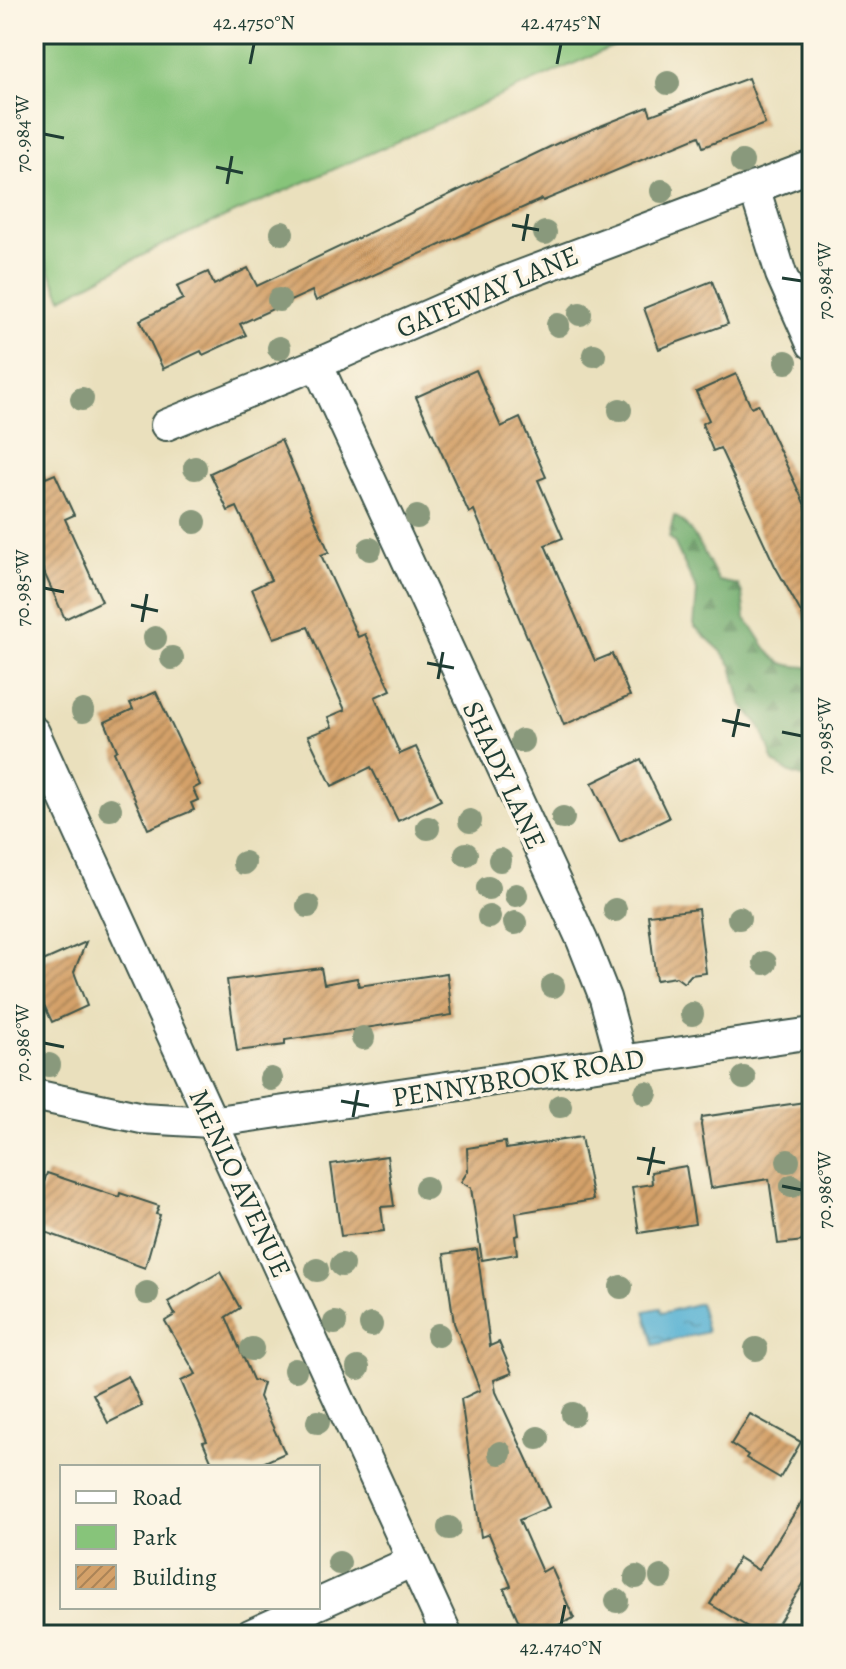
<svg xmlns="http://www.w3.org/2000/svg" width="846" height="1669" viewBox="0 0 846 1669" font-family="Alegreya,serif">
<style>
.forest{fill:url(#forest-firs);stroke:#46744f;stroke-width:2}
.park{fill:#87c47a;stroke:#538057;stroke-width:2}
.water{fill:url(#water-ripples);stroke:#3a7784;stroke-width:2}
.building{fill:url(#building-hatch)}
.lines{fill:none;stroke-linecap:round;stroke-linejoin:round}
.minor-casing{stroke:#3d5549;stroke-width:34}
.minor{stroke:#fff;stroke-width:30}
.tree{fill:#89997c}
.ticks{fill:none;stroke:#1f3d34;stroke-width:3}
.labels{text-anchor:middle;stroke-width:7;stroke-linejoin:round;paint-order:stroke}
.street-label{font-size:28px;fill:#1f3d34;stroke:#fcf5e5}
.neatline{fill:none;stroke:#1f3d34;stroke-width:3}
.ticks-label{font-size:20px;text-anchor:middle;fill:#1f3d34}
</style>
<defs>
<pattern id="forest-firs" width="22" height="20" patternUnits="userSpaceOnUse" patternTransform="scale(2)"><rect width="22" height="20" fill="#6daa6a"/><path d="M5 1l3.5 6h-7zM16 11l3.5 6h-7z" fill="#598c58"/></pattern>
<pattern id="water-ripples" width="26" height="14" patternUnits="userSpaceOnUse" patternTransform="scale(2)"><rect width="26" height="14" fill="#55b1d3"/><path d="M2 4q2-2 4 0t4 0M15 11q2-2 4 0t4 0" fill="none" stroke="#4691ac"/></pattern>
<pattern id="building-hatch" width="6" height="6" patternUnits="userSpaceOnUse" patternTransform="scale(2)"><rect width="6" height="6" fill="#d4a169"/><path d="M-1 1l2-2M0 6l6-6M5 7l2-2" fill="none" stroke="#ab8457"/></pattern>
</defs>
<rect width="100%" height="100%" fill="#fcf5e5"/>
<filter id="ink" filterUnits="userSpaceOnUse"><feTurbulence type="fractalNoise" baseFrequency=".0125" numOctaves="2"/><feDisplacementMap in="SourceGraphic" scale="16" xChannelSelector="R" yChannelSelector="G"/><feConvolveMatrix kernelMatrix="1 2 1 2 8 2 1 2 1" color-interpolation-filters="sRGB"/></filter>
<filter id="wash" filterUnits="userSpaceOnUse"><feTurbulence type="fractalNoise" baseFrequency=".006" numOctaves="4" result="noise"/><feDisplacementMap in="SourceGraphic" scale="32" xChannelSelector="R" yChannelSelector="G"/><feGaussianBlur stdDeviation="1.8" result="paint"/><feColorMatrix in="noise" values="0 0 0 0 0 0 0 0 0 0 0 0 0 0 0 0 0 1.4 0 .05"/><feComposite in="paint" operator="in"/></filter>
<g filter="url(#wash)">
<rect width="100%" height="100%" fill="#eae0bd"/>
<path class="forest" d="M674,516C692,522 709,564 719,581L738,585L742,593L745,619C759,631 766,658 785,664C793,667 803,666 812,668V780L790,773L774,762L761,727L741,703L732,666L721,651L694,626L697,591L674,542L669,537Z"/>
<path class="park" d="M34,34H641L162,245L62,298L34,238Z"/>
<path class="water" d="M700,1303L707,1332L654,1345L645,1311L660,1308L662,1313Z"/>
<g id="blocks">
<g class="building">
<path d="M748,78L765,124L703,147L699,136L543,201L542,199L316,301L312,291L240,324L246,335L203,355L201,351L163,369L140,320L183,299L177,286L208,272L214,285L248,268L257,286L558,143L648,107L651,115Z"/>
<path d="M712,281L728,324L659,349L644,308Z"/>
<path d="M476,370L501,427L520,418L546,477L538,480L563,538L545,545L595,661L612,654L630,696L564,725L474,510L469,513L416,397Z"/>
<path d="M736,374L751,407L758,404L812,520V632L775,566L720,448L713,451L702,424L709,420L696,392Z"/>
<path d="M281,440L329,552L321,555L358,637L365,634L391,690L375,697L400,754L416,747L441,800L398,821L371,767L332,786L308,736L332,727L328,717L345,710L308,627L274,638L252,589L271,580L237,507L228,511L210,473Z"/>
<path d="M34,453L46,478L55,474L74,515L65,519L102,601L65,619L34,550Z"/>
<path d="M156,692L200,785L193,789L198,800L191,803L194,810L148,829L114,752L117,750L105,722L133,709L130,703Z"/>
<path d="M641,759L669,818L620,842L592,783Z"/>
<path d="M698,909L706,973L691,975L684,983L676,977L656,980L648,915Z"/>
<path d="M86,942L74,972L87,1006L52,1022L34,984V965Z"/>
<path d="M321,968L324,984L357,978L359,986L447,973L452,1015L285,1040V1045L237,1051L227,980Z"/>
<path d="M812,1101V1240L778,1244L769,1179L711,1188L701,1125L702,1117Z"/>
<path d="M581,1137L593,1200L516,1213L519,1235L515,1236L517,1254L482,1260L471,1188L461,1182L468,1171L467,1148L505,1142L506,1149Z"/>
<path d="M387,1156L394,1206L381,1207L384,1231L341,1236L331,1164Z"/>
<path d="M686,1166L695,1224L639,1233L632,1187L652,1184L651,1172Z"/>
<path d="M47,1173L119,1197L120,1193L159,1206L156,1214L160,1215L145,1268L34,1228V1212Z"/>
<path d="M477,1249L490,1346L499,1342L512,1373L494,1380L496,1392L549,1507L519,1520L542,1572L551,1567L574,1618L537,1635H525L504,1589L511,1586L489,1534L481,1537L461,1399L480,1390L454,1323L444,1254Z"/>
<path d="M220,1272L240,1308L226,1317L253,1380L263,1383L259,1397L285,1453L254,1467H214L203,1442L207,1441L181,1381L196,1374L165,1321L175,1315L168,1302Z"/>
<path d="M128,1376L142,1406L108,1423L93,1394Z"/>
<path d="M750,1414L801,1442L780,1478L746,1458L748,1455L731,1444Z"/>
<path d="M812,1486V1570L771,1635H761L710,1604L739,1558L758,1570Z"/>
</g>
</g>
</g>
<g filter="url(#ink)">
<use href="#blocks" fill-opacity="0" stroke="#3d5549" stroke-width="2"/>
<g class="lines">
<defs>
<g id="minor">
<path d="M754,187L781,274L812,344"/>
<path d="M317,364L582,940L605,998L622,1061"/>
<path d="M166,425L317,364L504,282L812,166"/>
<path d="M34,732C171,1033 310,1333 447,1635"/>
<path d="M34,1095L142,1118L210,1122L812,1033"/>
<path d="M318,1604L413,1561"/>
<path d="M250,1635L312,1607"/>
</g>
</defs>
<use href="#minor" class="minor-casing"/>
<use href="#minor" class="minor"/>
</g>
<g class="tree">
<circle cx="668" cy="83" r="12"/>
<circle cx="742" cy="162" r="12"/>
<circle cx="662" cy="191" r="12"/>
<circle cx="282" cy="233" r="12"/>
<circle cx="545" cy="233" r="12"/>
<circle cx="279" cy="300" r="12"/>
<circle cx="580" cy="314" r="12"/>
<circle cx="558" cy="325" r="12"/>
<circle cx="279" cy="348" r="12"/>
<circle cx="594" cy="355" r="12"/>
<circle cx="786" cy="362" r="12"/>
<circle cx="82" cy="399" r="12"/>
<circle cx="620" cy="410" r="12"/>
<circle cx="195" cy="468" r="12"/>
<circle cx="417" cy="517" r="12"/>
<circle cx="195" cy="522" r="12"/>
<circle cx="370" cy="549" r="12"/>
<circle cx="155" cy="638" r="12"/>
<circle cx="172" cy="658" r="12"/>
<circle cx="83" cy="711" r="12"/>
<circle cx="522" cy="741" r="12"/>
<circle cx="110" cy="809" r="12"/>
<circle cx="563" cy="818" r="12"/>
<circle cx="470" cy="821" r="12"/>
<circle cx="428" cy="828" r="12"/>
<circle cx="466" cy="854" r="12"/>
<circle cx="500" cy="860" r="12"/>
<circle cx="244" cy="863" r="12"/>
<circle cx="488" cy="888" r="12"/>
<circle cx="516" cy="895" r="12"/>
<circle cx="308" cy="906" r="12"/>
<circle cx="615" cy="910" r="12"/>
<circle cx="489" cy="917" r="12"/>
<circle cx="739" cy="918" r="12"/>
<circle cx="515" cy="923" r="12"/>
<circle cx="765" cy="963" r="12"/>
<circle cx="553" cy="986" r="12"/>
<circle cx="692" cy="1014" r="12"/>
<circle cx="363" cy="1038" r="12"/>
<circle cx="49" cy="1065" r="12"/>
<circle cx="744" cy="1078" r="12"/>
<circle cx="271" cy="1079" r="12"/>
<circle cx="646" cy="1093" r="12"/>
<circle cx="560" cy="1106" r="12"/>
<circle cx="788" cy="1161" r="12"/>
<circle cx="792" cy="1186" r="12"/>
<circle cx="426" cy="1188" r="12"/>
<circle cx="342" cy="1265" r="12"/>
<circle cx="317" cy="1270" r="12"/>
<circle cx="621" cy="1287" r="12"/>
<circle cx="147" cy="1293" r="12"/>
<circle cx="335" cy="1323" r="12"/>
<circle cx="371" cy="1325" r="12"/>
<circle cx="438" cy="1335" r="12"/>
<circle cx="252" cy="1349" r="12"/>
<circle cx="756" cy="1349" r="12"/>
<circle cx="358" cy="1368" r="12"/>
<circle cx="295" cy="1370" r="12"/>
<circle cx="573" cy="1414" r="12"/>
<circle cx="318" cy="1422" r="12"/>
<circle cx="538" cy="1438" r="12"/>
<circle cx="500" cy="1453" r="12"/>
<circle cx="449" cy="1528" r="12"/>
<circle cx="339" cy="1563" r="12"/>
<circle cx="636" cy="1577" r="12"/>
<circle cx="661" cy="1577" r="12"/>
<circle cx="617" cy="1601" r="12"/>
</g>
</g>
<path class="ticks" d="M250,64L254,44M557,64L561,44M44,134L64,138M216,167L243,173M227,184L232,156M512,225L539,230M523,241L528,214M782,278L802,281M44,588L64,592M131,605L158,611M142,622L147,594M427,663L454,668M438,679L443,652M722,720L750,726M782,732L802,736M733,737L739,709M44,1043L64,1047M341,1101L369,1106M353,1117L358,1090M637,1158L665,1163M648,1175L654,1147M782,1186L802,1190M561,1625L565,1605"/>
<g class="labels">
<g class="street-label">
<text transform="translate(487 291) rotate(-23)" y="10">GATEWAY LANE</text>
<text transform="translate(505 775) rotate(65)" y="10">SHADY LANE</text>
<text transform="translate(518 1077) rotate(-9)" y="10">PENNYBROOK ROAD</text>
<text transform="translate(241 1183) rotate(65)" y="10">MENLO AVENUE</text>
</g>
</g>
<rect width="846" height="1669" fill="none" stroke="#fcf5e5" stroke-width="88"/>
<rect x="60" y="1465" width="260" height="144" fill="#fcf5e5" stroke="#a4ab9e" stroke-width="2"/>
<rect x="76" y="1491" width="40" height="12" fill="#ffffff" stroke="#a4ab9e" stroke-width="2"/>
<text x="132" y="1505" font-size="24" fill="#1f3d34">Road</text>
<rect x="76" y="1525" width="40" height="24" fill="#87c47a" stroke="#a4ab9e" stroke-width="2"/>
<text x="132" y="1545" font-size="24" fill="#1f3d34">Park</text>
<rect x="76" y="1565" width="40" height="24" fill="url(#building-hatch)" stroke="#a4ab9e" stroke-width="2"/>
<text x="132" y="1585" font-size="24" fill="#1f3d34">Building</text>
<rect x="44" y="44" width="758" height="1581" class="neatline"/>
<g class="ticks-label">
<text x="254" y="29">42.4750°N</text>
<text x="561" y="29">42.4745°N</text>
<text transform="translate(22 134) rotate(-90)" y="7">70.984°W</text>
<text transform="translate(824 281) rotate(-90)" y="7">70.984°W</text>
<text transform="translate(22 588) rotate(-90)" y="7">70.985°W</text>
<text transform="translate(824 736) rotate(-90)" y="7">70.985°W</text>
<text transform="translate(22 1043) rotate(-90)" y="7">70.986°W</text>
<text transform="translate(824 1190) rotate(-90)" y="7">70.986°W</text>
<text x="561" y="1654">42.4740°N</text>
</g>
</svg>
